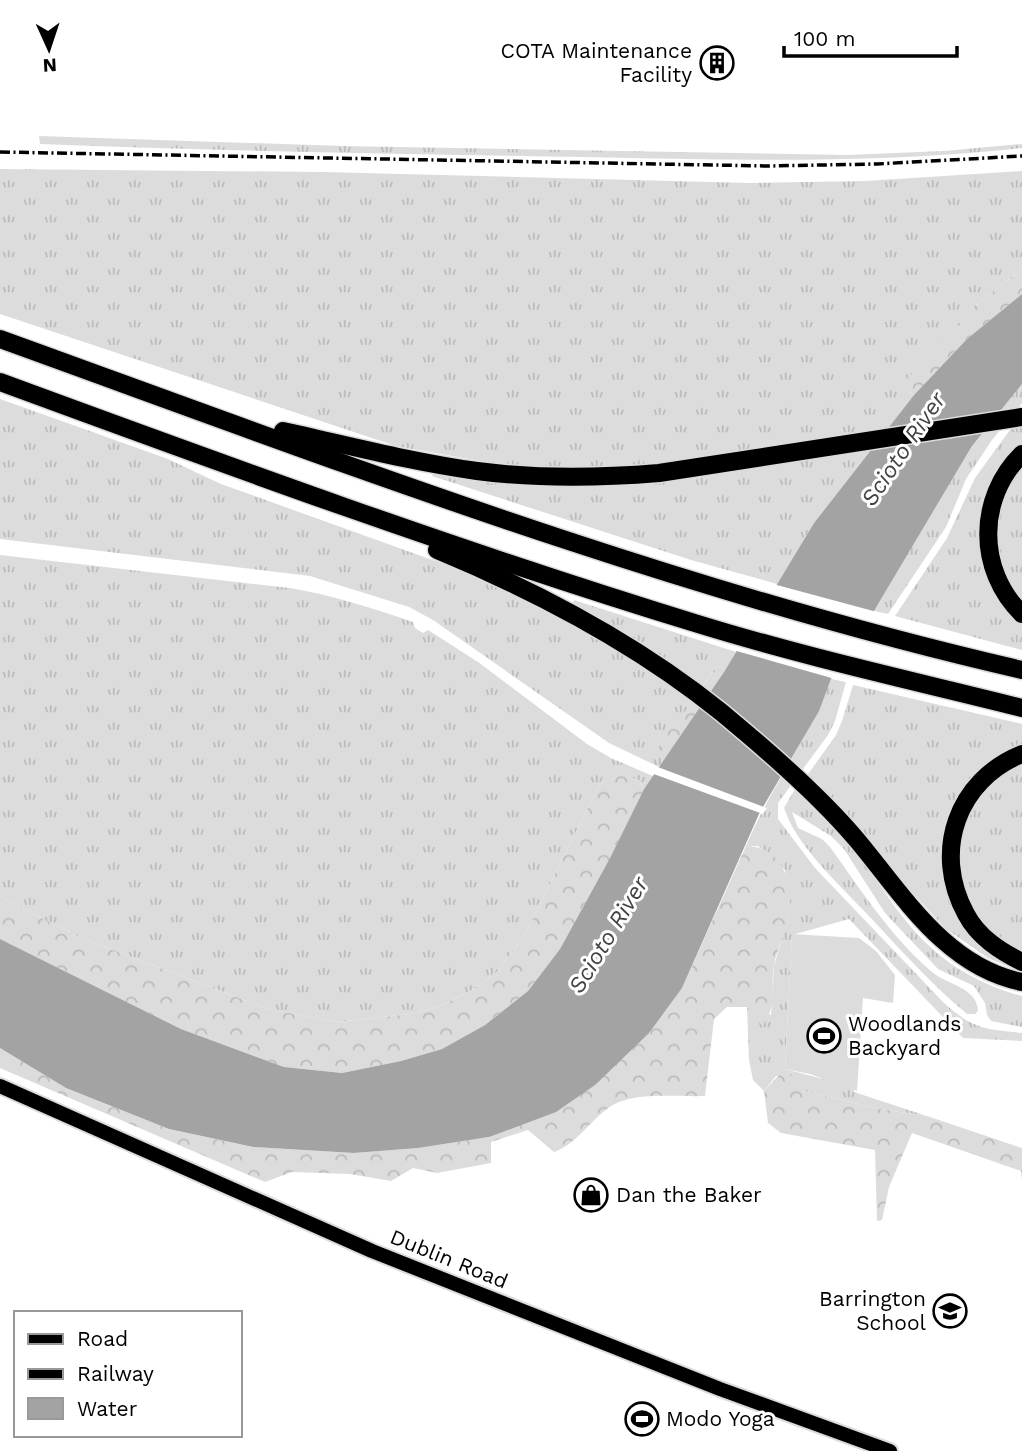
<svg xmlns="http://www.w3.org/2000/svg" width="1022" height="1451" viewBox="0 0 1022 1451" font-family="'Work Sans',sans-serif">
<style>
.grass{fill:url(#grass-tufts)}
.forest{fill:url(#forest-crowns)}
.pitch{fill:#dcdcdc}
.water{fill:#a3a3a3}
.pier{fill:#fff}
.lines{fill:none;stroke-linecap:round;stroke-linejoin:round}
.primary-casing{stroke:#dbdbdb;stroke-width:18}
.highway-casing{stroke:#dbdbdb;stroke-width:21}
.primary{stroke:#000;stroke-width:14}
.highway{stroke:#000;stroke-width:18}
.rail{stroke:#000;stroke-width:3.5;stroke-dasharray:10 3.5 2 3.5;stroke-linecap:butt}
.labels{text-anchor:middle;stroke-width:6;stroke-linejoin:round;paint-order:stroke}
.poi-label{font-size:21px;fill:#000;stroke:#fff;text-anchor:start}
.street-label{font-size:21px;fill:#000;stroke:#fff}
.water-label{font-size:23px;font-style:italic;fill:#444;stroke:#fff}
</style>
<defs>
<pattern id="grass-tufts" width="24" height="20" patternUnits="userSpaceOnUse" patternTransform="scale(1.75)"><rect width="24" height="20" fill="#dcdcdc"/><path d="M3 7l-1-3M5 7V3M7 7l1-3M15 17l-1-3M17 17v-4M19 17l1-3" fill="none" stroke="#bbb"/></pattern>
<pattern id="forest-crowns" width="20" height="18" patternUnits="userSpaceOnUse" patternTransform="scale(1.75)"><rect width="20" height="18" fill="#dcdcdc"/><path d="M2 6a3 3 0 1 1 6 0M12 15a3 3 0 1 1 6 0" fill="none" stroke="#bbb"/></pattern>
</defs>
<rect width="100%" height="100%" fill="#fff"/>
<g class="grass">
<path d="M39,136L343,146L847,155L944,151L1022,144V148C876,164 730,160 584,157C402,154 221,151 40,144Z"/>
<path d="M0,169L323,172L749,183L865,181L1022,171V269L972,308L907,390L914,395L814,523L777,584L691,560L432,476L435,469L474,476L647,466L550,469L497,464L396,446L0,314Z"/>
<path d="M1022,384V403L992,440L966,479L946,527L888,614L874,611L972,446Z"/>
<path d="M0,399L168,459L221,484L452,567L494,584L683,673L572,605L574,600L736,652L724,672L722,666L715,668L658,752L663,762L659,767L609,743L433,620L409,607L310,576L0,539Z"/>
<path d="M1022,426V448L980,532L983,562L1009,612L1022,625V650L895,616L947,538L975,478L1012,427Z"/>
<path d="M1022,468V604C1017,597 1010,589 1006,581C988,545 995,498 1022,468Z"/>
<path d="M0,555L290,588C332,595 372,608 413,622L415,628L423,633L428,630L478,662L587,744L611,758L653,776L644,789L639,780L603,778L524,936L498,971L476,988L438,1007L410,1014L337,1022L268,1009L79,937L0,897Z"/>
<path d="M831,679L846,682L835,721L828,735L778,803V819L815,868L943,1002C973,1029 983,1029 1022,1033V1041L963,1038L849,919L792,935L785,1069L854,1087V1092L927,1116L880,1109L804,1091L790,1076H776L764,1091L753,1080L749,1060L747,1007L771,1015L774,966L789,914L785,870L758,846H746C770,788 809,738 831,679Z"/>
<path d="M853,685L1022,724V747L964,791L952,901L1020,966L1018,971L988,958L946,929L806,777L836,735L842,721Z"/>
<path d="M1022,763V953C960,925 938,843 983,791C988,786 992,778 998,774C1004,769 1014,767 1022,763Z"/>
<path d="M795,789C818,809 839,831 858,855C875,877 889,900 906,921C936,959 976,984 1022,996V1027L991,1021L987,1015L985,1003L974,986L938,969L885,913L844,849L831,836L792,812L798,828L822,839L830,847C861,890 891,937 932,972C947,985 977,987 978,1011L975,1014H967C931,984 899,948 867,914C839,884 797,847 784,808Z"/>
</g>
<g class="forest">
<path d="M1022,269V294L967,339L914,395L907,390V379L972,308Z"/>
<path d="M722,666L724,672L663,762L657,752L661,741L693,701L715,668Z"/>
<path d="M617,772L639,780L644,789L610,858L560,949L528,991L485,1025L442,1049L401,1061L342,1073L284,1067L181,1029L0,939V897L79,937L268,1009L337,1022L410,1014L438,1007L476,988L498,971L524,936L603,778Z"/>
<path d="M746,846C783,846 796,886 788,918C785,934 777,949 774,965C770,988 778,1007 762,1026L747,1007H727L714,1019L705,1096C678,1097 635,1092 613,1105C591,1118 579,1143 554,1152L528,1130L491,1142V1163L437,1173L413,1168L391,1181L350,1174L292,1172L265,1182L0,1068V1048L66,1088L169,1129L252,1147L354,1153L418,1148L489,1137L682,988Z"/>
<path d="M785,1069L804,1091L880,1109L927,1116L1022,1148V1180L1021,1171L912,1133L889,1187L882,1220L877,1221L875,1150L781,1133L768,1123L764,1091Z"/>
</g>
<path class="pitch" d="M792,934L859,938L876,951L895,975L893,1003L863,998L857,1091L810,1074L785,1069Z"/>
<path class="water" d="M1022,294V384L972,446L874,611L831,679L819,711L759,814L682,988L649,1033L595,1085L556,1112L489,1137L418,1148L354,1153L253,1147L169,1129L66,1088L0,1048V939L181,1029L284,1067L342,1073L401,1061L442,1049L485,1025L528,991L560,949L610,858L644,789L724,672L814,523L914,395L967,339Z"/>
<g class="pier">
<path d="M773,584L877,612L835,679L733,650Z"/>
<path d="M655,766L767,808L763,814L651,773Z"/>
</g>
<g class="lines">
<defs>
<path id="primary" d="M0,1086L372,1251L720,1389L890,1451"/>
<g id="highway">
<path d="M0,339C337,461 673,590 1022,670"/>
<path d="M0,382C231,467 463,552 698,624C805,657 914,681 1022,708"/>
<path d="M283,431C347,445 412,462 477,471C538,479 598,478 659,473L1022,417"/>
<path d="M1022,454C977,498 977,570 1022,614"/>
<path d="M437,550C548,596 656,654 746,733C785,766 824,801 857,840C903,895 946,967 1022,982"/>
<path d="M1022,754C957,780 932,852 966,914C978,937 1000,951 1022,962"/>
</g>
</defs>
<use href="#primary" class="primary-casing"/>
<use href="#highway" class="highway-casing"/>
<use href="#primary" class="primary"/>
<use href="#highway" class="highway"/>
<path class="rail" d="M0,152L767,166L877,164L1022,156"/>
</g>
<defs>
<symbol id="building-ring" viewBox="-11 -11 22 22"><circle r="9.5" fill="#fff" stroke="#000" stroke-width="1.5"/><path d="M-4-6H4V6H1V3H-1V6H-4ZM-2.5-4.3h1.7v1.8h-1.7ZM.8-4.3h1.7v1.8H.8ZM-2.5-1h1.7V.8h-1.7ZM.8-1h1.7V.8H.8Z" fill="#000"/></symbol>
<symbol id="stadium-ring" viewBox="-11 -11 22 22"><circle r="9.5" fill="#fff" stroke="#000" stroke-width="1.5"/><path d="M0-5a6.5 5 0 1 0 0 10a6.5 5 0 1 0 0-10ZM-3.5-1.8h7v3.6h-7Z" fill="#000"/></symbol>
<symbol id="shop-ring" viewBox="-11 -11 22 22"><circle r="9.5" fill="#fff" stroke="#000" stroke-width="1.5"/><path d="M-5-2.5h2.3a2.7 3.5 0 0 1 5.4 0H5L5.5 6h-11ZM-1.5-2.5h3a1.5 2.3 0 0 0-3 0Z" fill="#000"/></symbol>
<symbol id="school-ring" viewBox="-11 -11 22 22"><circle r="9.5" fill="#fff" stroke="#000" stroke-width="1.5"/><path d="M0-5L7-2L0 1L-7-2ZM-4 1L0 2.5L4 1V4Q0 6-4 4Z" fill="#000"/></symbol>
</defs>
<g fill-rule="evenodd">
<use href="#building-ring" x="698" y="44" width="38" height="38"/>
<use href="#stadium-ring" x="805" y="1017" width="38" height="38"/>
<use href="#shop-ring" x="572" y="1176" width="38" height="38"/>
<use href="#school-ring" x="931" y="1292" width="38" height="38"/>
<use href="#stadium-ring" x="623" y="1400" width="38" height="38"/>
</g>
<g class="labels">
<g class="poi-label">
<text x="692" y="58" text-anchor="end">COTA Maintenance<tspan x="692" dy="24">Facility</tspan></text>
<text x="848" y="1031">Woodlands<tspan x="848" dy="24">Backyard</tspan></text>
<text x="616" y="1202">Dan the Baker</text>
<text x="926" y="1306" text-anchor="end">Barrington<tspan x="926" dy="24">School</tspan></text>
<text x="666" y="1426">Modo Yoga</text>
</g>
<g class="street-label">
<text transform="translate(449 1259) rotate(22)" y="7">Dublin Road</text>
</g>
<g class="water-label">
<text transform="translate(903 449) rotate(-56)" y="8">Scioto River</text>
<text transform="translate(608 935) rotate(-59)" y="8">Scioto River</text>
</g>
</g>
<rect x="14" y="1311" width="228" height="126" fill="#ffffff" stroke="#999999" stroke-width="2"/>
<rect x="28" y="1334" width="35" height="10" fill="#000000" stroke="#999999" stroke-width="2"/>
<text x="77" y="1346" font-size="21" fill="#000000">Road</text>
<rect x="28" y="1369" width="35" height="10" fill="#000000" stroke="#999999" stroke-width="2"/>
<text x="77" y="1381" font-size="21" fill="#000000">Railway</text>
<rect x="28" y="1398" width="35" height="21" fill="#a3a3a3" stroke="#999999" stroke-width="2"/>
<text x="77" y="1416" font-size="21" fill="#000000">Water</text>
<g transform="translate(49 49) rotate(177)" stroke="#ffffff" stroke-width="5" paint-order="stroke">
<path d="M0-5L12 26L0 18L-12 26Z" fill="#000000"/>
<text y="-10" font-size="19" font-weight="bold" text-anchor="middle" fill="#000000">N</text>
</g>
<path d="M784 46v10h173v-10" fill="none" stroke="#000000" stroke-width="3.5"/>
<text x="794" y="46" font-size="21" fill="#000000" stroke="#ffffff" stroke-width="5" paint-order="stroke">100 m</text>
</svg>
